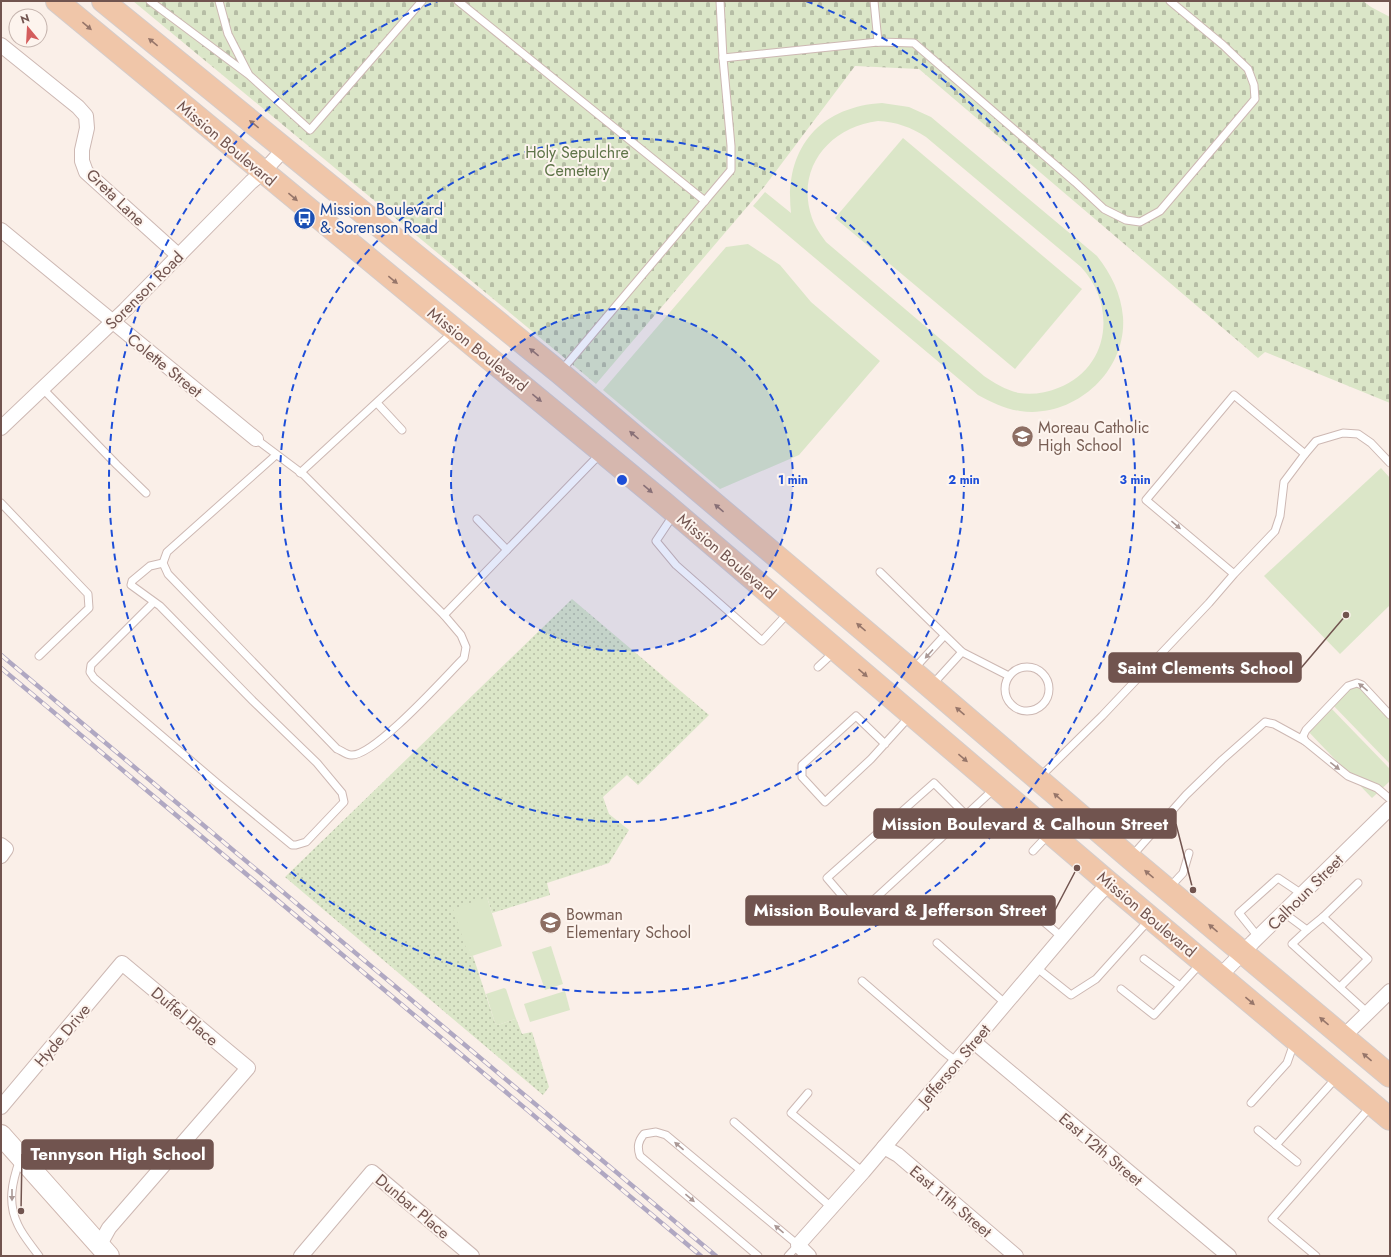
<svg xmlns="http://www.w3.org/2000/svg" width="1391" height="1257" viewBox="0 0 1391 1257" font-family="Jost,sans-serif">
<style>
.grass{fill:url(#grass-dots)}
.cemetery{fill:url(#cemetery-stones)}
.park{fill:#dbe6c8;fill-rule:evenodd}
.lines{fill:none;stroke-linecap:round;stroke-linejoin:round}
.lane-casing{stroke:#cdb8b3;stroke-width:9}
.street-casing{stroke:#cdb8b3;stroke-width:16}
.secondary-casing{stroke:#cfb7b0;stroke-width:22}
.primary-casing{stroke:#d4ccca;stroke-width:24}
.lane{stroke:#fff;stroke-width:7}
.street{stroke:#fff;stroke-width:14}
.secondary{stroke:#fff;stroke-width:20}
.primary{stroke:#f0c6a9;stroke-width:22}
.rail-casing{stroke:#b0a8c2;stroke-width:4.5}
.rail{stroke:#fdf4ee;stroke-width:3;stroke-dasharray:9;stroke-linecap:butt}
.oneway{fill:#97766a}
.oneway2{fill:#aa9895}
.ring{fill:none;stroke:#1d4ed8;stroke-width:2;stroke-dasharray:7 5}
.labels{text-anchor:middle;stroke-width:4;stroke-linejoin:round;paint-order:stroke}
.street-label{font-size:16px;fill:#71544f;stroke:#fdf4ee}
.park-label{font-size:16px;fill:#5f7549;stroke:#fdf4ee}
.transit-label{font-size:16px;fill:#164399;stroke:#fdf4ee;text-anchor:start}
.education-label{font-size:16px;fill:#785e54;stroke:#fdf4ee;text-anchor:start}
.centre{fill:#1d4ed8;stroke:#fdf4ee;stroke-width:2}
.ring-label{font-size:12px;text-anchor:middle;font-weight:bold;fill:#1d4ed8;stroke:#fdf4ee;stroke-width:4;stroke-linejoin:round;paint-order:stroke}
.leader{fill:none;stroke:#71544f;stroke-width:1.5}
.callout-dot{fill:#71544f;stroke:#fdf4ee;stroke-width:1.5}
.callout{fill:#71544f;stroke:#71544f;stroke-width:1.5}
.callout-label{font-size:17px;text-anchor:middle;font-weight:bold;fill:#fff}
</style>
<defs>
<pattern id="grass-dots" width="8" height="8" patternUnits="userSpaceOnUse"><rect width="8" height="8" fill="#dbe6c8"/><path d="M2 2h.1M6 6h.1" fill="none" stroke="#b6bda5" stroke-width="1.8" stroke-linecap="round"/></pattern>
<pattern id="cemetery-stones" width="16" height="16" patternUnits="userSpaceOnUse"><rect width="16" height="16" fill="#dbe6c8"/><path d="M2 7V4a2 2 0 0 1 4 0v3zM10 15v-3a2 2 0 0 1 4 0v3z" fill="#b6bda5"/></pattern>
</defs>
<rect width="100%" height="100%" fill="#faefe8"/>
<path class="grass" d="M572,599L709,715L638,785L627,775L603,797L609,814L629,830L609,863L547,883L550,895L492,913L487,897L469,957L473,956L495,1023L498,1025L515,1019V1016L522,1034L532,1032L549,1087L543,1095L285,877Z"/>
<path class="cemetery" d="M133,1H1363L1371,7L1390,17V403L1265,352L1258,358L919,69L855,66L764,187L596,384Z"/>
<g class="park">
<path d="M882,103L909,107L931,117L1097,256C1111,274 1121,293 1123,317C1127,372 1074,419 1020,411C1005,409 991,402 978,395L753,206L765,192L791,213C784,150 818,107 882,103ZM878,121C896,122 911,127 926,137L1081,267C1117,306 1110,368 1058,388C1046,393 1032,395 1019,393C1006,390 994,383 984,376L826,242C821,235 815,227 812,218C795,169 829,127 878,121Z"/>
<path d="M903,138L1082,289L1015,369L835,218Z"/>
<path d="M748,244L780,265L811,302L880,361L799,455L720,489L603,390L726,247Z"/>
<path d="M1381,468L1390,478V605L1340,654L1264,576Z"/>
<path d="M1354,680L1390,717V764L1330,702Z"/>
<path d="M1328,705L1390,769V781L1372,798L1305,728Z"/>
<path d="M487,897L502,946L469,957L453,909Z"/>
<path d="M551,946L563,984L545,990L532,952Z"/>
<path d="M504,988L506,989L515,1016V1019L498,1025L495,1023L486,994Z"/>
<path d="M565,991L570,1010L530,1022L524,1004Z"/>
</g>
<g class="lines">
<defs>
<g id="lane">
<path d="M150,1L249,75L310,130L422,1"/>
<path d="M219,1L228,34L248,73"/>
<path d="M458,1L705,201"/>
<path d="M874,1L878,42"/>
<path d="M723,58L878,42L914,43L1075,182L1104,209L1126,220L1140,222L1160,211L1255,99L1254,85L1248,69L1223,45L1170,1"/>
<path d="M561,371L731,170V146L723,58L720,1"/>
<path d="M43,389L117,465L146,493"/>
<path d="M377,403L402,430"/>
<path d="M256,439L304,475L444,615L461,635L466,647L464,658C446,676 374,757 351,755C346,755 341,750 337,749L168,574L163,563L167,552L276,455"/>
<path d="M1305,454L1316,441L1343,433L1358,434L1371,443L1390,463"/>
<path d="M300,473L453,332"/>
<path d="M1,503L88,594L89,608L39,656"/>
<path d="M674,514L656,541L676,565L762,641L789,612"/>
<path d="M477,519L507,550"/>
<path d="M880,572L962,652L1009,676"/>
<path d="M154,602L91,665L90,672L94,678L218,784L292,845H296L306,842L344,802L342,793L317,763L253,701L160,606L131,585L132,581L150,566L163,563"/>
<path d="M444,615L600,454"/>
<circle cx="1027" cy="689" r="22"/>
<path d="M818,667L834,652"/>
<path d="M913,670L944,636"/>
<path d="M932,685L962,652"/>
<path d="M1305,741L1303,736L1306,730L1348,686L1357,683L1362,685L1390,715"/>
<path d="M885,744L856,716L802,765V777L825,802L871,759L910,716"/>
<path d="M1039,778L1102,716L1209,603L1234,574L1275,531L1280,516L1284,482L1305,454L1234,395L1146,500L1234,574"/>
<path d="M934,783L966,815L866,907L851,906L827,878Z"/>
<path d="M966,815L995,788"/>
<path d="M1033,851L1048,835"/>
<path d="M1131,857L1186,795L1222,760L1265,722L1274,724L1305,741L1348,776L1377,788L1390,799"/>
<path d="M1169,888L1183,873L1189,853"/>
<path d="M1284,913L1307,930L1292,944L1368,1013"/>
<path d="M1323,917L1358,883"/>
<path d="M1043,921L1063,938"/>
<path d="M1307,930L1323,917L1368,959L1340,987"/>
<path d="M1259,938L1239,913L1278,878L1302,894"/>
<path d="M937,943L1006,1004"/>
<path d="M1144,959L1180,986"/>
<path d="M1037,968L1071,995L1096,979L1149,920"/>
<path d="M862,981L943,1051L957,1062"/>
<path d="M1121,989L1154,1015L1201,963"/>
<path d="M808,1093L791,1113L863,1172"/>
<path d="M1251,1103L1287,1063L1294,1043"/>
<path d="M734,1122L831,1207"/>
<path d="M1258,1130L1276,1145L1337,1077"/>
<path d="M1276,1145L1297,1162"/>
<path d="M20,1159C12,1182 7,1203 18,1225C23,1236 32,1246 39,1256"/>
<path d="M758,1256L640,1156C637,1147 638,1141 644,1134L656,1132L666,1135L798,1245L788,1256"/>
<path d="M1316,1256L1272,1219L1371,1106"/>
</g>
<g id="street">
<path d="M1,45L78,107L86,116L87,128L82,150V161L86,172L179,256"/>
<path d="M1,230L256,439"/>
<path d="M1,428L125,310L251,182L263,172L285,148"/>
<path d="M1,845L6,849L1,856"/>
<path d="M1220,976L1253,942L1390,808"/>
<path d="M1343,1037L1390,991"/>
<path d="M974,1042L1229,1256"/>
<path d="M1,1107L122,963L248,1068L109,1228L99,1246"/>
<path d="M884,1147L898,1155L1016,1256"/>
<path d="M301,1256L372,1172L472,1256"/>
<path d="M809,1256L798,1245L863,1172L1095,898L1109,883"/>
</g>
<path id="secondary" d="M1,1135L109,1256"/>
<g id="primary">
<path d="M57,1L664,503L1109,883L1390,1119"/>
<path d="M103,1L560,373L912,671L1130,858L1390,1076"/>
</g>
</defs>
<use href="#lane" class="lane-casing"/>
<use href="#street" class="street-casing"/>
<use href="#secondary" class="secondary-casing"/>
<use href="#primary" class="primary-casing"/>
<use href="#lane" class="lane"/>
<use href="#street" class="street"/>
<use href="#secondary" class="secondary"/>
<use href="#primary" class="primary"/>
<defs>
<g id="rail">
<path d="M1,655L716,1256"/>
<path d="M1,668L701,1256"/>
</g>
</defs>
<use href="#rail" class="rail-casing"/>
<use href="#rail" class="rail"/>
</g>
<defs><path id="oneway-solid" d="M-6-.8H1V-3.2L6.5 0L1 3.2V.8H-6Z"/></defs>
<g class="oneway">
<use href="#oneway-solid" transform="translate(87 26) rotate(40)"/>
<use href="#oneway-solid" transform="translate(153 42) rotate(-141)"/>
<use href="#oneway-solid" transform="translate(254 124) rotate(-141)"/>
<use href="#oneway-solid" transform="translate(293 197) rotate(40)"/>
<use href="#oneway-solid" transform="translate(393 280) rotate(39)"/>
<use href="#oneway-solid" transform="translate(534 352) rotate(-141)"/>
<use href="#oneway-solid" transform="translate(537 398) rotate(39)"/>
<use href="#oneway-solid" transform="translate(634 435) rotate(-140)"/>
<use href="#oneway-solid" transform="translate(648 489) rotate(40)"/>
<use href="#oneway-solid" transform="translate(719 508) rotate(-140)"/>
<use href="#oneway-solid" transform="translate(861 627) rotate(-140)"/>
<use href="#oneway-solid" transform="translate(863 673) rotate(41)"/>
<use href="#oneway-solid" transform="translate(960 711) rotate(-139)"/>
<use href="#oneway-solid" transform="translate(963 758) rotate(40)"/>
<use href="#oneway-solid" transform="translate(1058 797) rotate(-138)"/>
<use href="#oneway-solid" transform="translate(1149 874) rotate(-140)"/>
<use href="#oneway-solid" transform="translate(1213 928) rotate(-140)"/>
<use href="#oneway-solid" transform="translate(1250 1001) rotate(40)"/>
<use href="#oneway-solid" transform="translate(1324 1021) rotate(-140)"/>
<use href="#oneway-solid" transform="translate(1367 1057) rotate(-140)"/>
</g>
<g class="oneway2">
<use href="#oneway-solid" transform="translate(1176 525) rotate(40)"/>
<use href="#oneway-solid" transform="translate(929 654) rotate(132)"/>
<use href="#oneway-solid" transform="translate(1363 687) rotate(-141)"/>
<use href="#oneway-solid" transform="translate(1335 766) rotate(38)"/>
<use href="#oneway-solid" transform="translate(679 1146) rotate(-140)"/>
<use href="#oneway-solid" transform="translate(12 1195) rotate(90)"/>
<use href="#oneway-solid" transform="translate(690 1198) rotate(40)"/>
<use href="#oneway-solid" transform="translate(779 1229) rotate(-140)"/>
</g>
<circle cx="622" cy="480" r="171" fill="#1d4ed8" fill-opacity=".12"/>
<g class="ring">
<circle cx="622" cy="480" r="171"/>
<circle cx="622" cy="480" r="342"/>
<path d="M806 1A513 513 0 1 1 438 1"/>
</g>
<defs>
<symbol id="bus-disc" viewBox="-11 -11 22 22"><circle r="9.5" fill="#1a4fb4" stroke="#fdf4ee"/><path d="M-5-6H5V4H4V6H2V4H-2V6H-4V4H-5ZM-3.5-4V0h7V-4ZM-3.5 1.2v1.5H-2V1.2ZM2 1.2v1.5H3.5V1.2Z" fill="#fff"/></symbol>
<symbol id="school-disc" viewBox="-11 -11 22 22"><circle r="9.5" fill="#8d6e63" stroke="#fdf4ee"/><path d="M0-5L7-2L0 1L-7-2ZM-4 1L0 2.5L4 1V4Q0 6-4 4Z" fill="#fff"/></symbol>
</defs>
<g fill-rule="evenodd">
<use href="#bus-disc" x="292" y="206" width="25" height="25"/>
<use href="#school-disc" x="1010" y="424" width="25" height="25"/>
<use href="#school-disc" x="538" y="910" width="25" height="25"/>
</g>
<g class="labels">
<g class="street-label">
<text transform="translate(227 143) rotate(40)" y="6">Mission Boulevard</text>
<text transform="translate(116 197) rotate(44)" y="6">Greta Lane</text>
<text transform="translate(144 290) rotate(-45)" y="6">Sorenson Road</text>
<text transform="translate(478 349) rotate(39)" y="6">Mission Boulevard</text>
<text transform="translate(165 365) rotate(39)" y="6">Colette Street</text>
<text transform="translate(727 556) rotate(40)" y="6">Mission Boulevard</text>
<text transform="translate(1305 892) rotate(-45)" y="6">Calhoun Street</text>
<text transform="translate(1147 914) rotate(40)" y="6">Mission Boulevard</text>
<text transform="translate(185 1016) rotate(40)" y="6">Duffel Place</text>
<text transform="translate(62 1035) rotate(-50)" y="6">Hyde Drive</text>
<text transform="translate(954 1065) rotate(-50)" y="6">Jefferson Street</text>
<text transform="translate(1101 1149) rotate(40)" y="6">East 12th Street</text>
<text transform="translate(951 1201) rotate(40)" y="6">East 11th Street</text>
<text transform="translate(413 1206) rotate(40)" y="6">Dunbar Place</text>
</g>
<g class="park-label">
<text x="577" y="158">Holy Sepulchre<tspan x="577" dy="18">Cemetery</tspan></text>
</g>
<g class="transit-label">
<text x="320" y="215">Mission Boulevard<tspan x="320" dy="18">&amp; Sorenson Road</tspan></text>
</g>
<g class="education-label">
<text x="1038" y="433">Moreau Catholic<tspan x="1038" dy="18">High School</tspan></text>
<text x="566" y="920">Bowman<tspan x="566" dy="18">Elementary School</tspan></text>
</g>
</g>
<circle cx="622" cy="480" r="6" class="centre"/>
<g class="ring-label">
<text x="793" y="484">1 min</text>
<text x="964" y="484">2 min</text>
<text x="1135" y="484">3 min</text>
</g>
<path class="leader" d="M1346 615L1301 668M1193 890L1176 824M1077 868L1055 910M21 1211L22 1154"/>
<g class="callout-dot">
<circle cx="1346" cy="615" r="4"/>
<circle cx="1193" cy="890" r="4"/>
<circle cx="1077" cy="868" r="4"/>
<circle cx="21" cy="1211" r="4"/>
</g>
<g class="callout">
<rect x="1109" y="653" width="192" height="29" rx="4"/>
<rect x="874" y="809" width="302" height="29" rx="4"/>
<rect x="746" y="896" width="309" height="29" rx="4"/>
<rect x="22" y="1140" width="191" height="29" rx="4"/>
</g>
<g class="callout-label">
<text x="1205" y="674">Saint Clements School</text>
<text x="1025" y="830">Mission Boulevard &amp; Calhoun Street</text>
<text x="900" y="916">Mission Boulevard &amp; Jefferson Street</text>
<text x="118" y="1160">Tennyson High School</text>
</g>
<rect width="1391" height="1257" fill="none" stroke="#71544f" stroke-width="4"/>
<g transform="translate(28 28) rotate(342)"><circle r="19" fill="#fdf4ee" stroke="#c5b4ae"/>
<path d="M0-3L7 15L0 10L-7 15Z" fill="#d45d5d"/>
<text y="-6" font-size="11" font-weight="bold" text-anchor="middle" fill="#71544f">N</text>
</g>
</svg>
